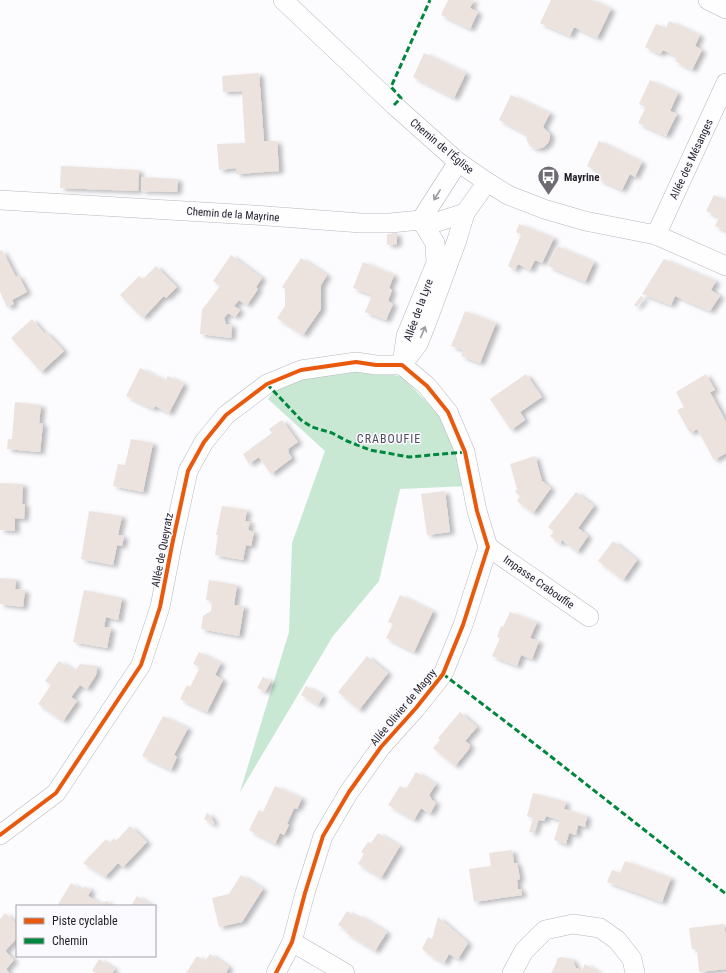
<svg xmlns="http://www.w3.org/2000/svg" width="726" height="973" viewBox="0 0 726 973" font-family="'Roboto Condensed',sans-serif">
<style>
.green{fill:#c8e8d4}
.building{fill:#ece3df;filter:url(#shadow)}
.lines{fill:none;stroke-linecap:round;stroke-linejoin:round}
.minor-casing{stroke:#b9b7bd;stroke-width:20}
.minor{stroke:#fffeff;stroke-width:19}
.quiet{stroke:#00873e;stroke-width:3;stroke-dasharray:6 3;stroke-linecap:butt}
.cycleway-casing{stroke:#fbfaff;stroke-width:6}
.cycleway{stroke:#e8590c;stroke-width:4}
.oneway{stroke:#9b999e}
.labels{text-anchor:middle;stroke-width:3;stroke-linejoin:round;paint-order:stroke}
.street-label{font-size:11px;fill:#211e27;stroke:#fbfaff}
.poi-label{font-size:11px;font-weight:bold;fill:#211e27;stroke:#fbfaff;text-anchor:start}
.neighbourhood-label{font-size:12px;letter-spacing:1px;fill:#524c60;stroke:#fbfaff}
</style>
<defs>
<filter id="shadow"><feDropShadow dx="4.5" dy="2.5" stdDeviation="2" flood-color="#0004"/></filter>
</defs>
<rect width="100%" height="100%" fill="#fcfbfe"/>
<path class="green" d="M348,369L401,376L440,415L470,486L400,489L379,581L333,636L240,792L289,632L292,543L325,451L268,399L279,385L308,375Z"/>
<g class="building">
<path d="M448,0H474L470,8L478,12L470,29L441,15Z"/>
<path d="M551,0H592L611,9L597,38L574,27L570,36L540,23Z"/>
<path d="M669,21L700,35L695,46L702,50L692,70L675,61L677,57L663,50L660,54L645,47L656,24L666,28Z"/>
<path d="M424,53L466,73L454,98L413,77Z"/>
<path d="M259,73L264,141H277L279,171L236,174V168L219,170L217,144L245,143L242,91L223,92L222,76Z"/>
<path d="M650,80L678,93L670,111L677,114L666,136L638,123L646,107L639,104Z"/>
<path d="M511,95L550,113L543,127L550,134V138L548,143L544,147L538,149L531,147L527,141L526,134L499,120Z"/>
<path d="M599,141L642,162L635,177L630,174L622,190L598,179L601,173L587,166Z"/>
<path d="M61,166L139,170L138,191L60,188Z"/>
<path d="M141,177L178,179L177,192L141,191Z"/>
<path d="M714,195L726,200V231L715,226L719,217L706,211Z"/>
<path d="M519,224L554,238L542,263L535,260L530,270L518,264L515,270L508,266L521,235L516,232Z"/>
<path d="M397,233V244L387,245V234Z"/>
<path d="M557,246L594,262L585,282L548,266Z"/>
<path d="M2,250L16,277L18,275L27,292L12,300L14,304L7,307L0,292V251Z"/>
<path d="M231,255L262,278L256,287L258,289L247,305L239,300L234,306L240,310L235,317L228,313L224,318L226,324L232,325L231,338L200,334L202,310L220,286L213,281Z"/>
<path d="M301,258L327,275L321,285V309L303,335L277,318L285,306V289L282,287Z"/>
<path d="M664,259L716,281L711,290L720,296L710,311L675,296L671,305L642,294Z"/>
<path d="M363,262L394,275L389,288L392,290L388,301L393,304L386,320L365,312L372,295L353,288Z"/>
<path d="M156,266L177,287L166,298L164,296L161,299L143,318L120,295L139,276L143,279Z"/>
<path d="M641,296L644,298L637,307L634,305Z"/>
<path d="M465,311L496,323L480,363L461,356L464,350L451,346Z"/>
<path d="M32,319L45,334L46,332L64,351L41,372L11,338Z"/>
<path d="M140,368L165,381L168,376L184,384L169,413L155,406L153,409L126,396Z"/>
<path d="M526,374L542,397L520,412L525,420L511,430L490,399Z"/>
<path d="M706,374L715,390L710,392L726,422V453L714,460L697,429L690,433L677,410L684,407L676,392Z"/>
<path d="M15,402L41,405L39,423L43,424L40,452L7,449L8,439H12Z"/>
<path d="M282,420L298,442L288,449L289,451L288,452L292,458L271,474L259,457L249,464L243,454L272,433L269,429Z"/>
<path d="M131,439L153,443L143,492L113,486L118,464L125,465Z"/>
<path d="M535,456L542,481L551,488L533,513L517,501L520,496L515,492L517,489L510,464Z"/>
<path d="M0,483L23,484L22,504H25L24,519L15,518V531L0,530Z"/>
<path d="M445,491L450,532L427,535L421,494Z"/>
<path d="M576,492L594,506L578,528L588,536L577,552L562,540L560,544L550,536L554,532L548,527Z"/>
<path d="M222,506L247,510L245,521L250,522L248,530L254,532L251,546L246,545L243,560L215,555L218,535H216Z"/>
<path d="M89,511L122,516L118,535L124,536L122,546L117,545L113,565L81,559Z"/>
<path d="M613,541L637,560L623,580L598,561Z"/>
<path d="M0,578L16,579L15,589L25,590L23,607L0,604Z"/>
<path d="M209,580L237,585L234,605L244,606L239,636L201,629L203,616L211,611L212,601L206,600Z"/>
<path d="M84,590L122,598L118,620L106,617L104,627L111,628L107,648L73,642Z"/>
<path d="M400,595L433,611L414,652L386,638L393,624L388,622Z"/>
<path d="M510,612L537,622L530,638L539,641L532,659L521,655L517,666L492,656L500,638L497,637L501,626L503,627Z"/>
<path d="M199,652L221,663L215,675L223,680L207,712L180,699L187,685L190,687L200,667L193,664Z"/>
<path d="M367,656L388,673L359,710L338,692Z"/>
<path d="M59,661L75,671L80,664L97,666L96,675L87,689L80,685L71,697L77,701L63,721L38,704L51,685L45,681Z"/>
<path d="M263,677L271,681L265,692L257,688Z"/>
<path d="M306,686L323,696L318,705L301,695Z"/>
<path d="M460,712L477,727L465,741L470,745L469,749L455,766L433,748L440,740L438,738Z"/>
<path d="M163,716L188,728L174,755L177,757L171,770L142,756Z"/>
<path d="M416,772L436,784L429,795L432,800L436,803L430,814L421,808L414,820L388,805L400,786L406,789Z"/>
<path d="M275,786L302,798L297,809L294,808L287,824L289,825L284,835L280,833L275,844L249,830L259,810L263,812Z"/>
<path d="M533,793L566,802L564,809L587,816L585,827L578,825L576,835L569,833L566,844L554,840L560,820L546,816L544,821L538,820L534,833L529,832L533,818L527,816Z"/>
<path d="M207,813L210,815L214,823L213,825L204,819Z"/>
<path d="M130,826L147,842L123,867L118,863L105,877L83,863L106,839L110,843L114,838L116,841Z"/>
<path d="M378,833L400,846L381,878L358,864L364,854L361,852L368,842L371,843Z"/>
<path d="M512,850L514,863H517L520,879L517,880L518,889H521L522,895L474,902L469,869L491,866L489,853Z"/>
<path d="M625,861L671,878L662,902L607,882L612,870L620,873Z"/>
<path d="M241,875L263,889L242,922L219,927L212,898L229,894Z"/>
<path d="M71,883L82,890L85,886L91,890L88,896L100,903L108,901L110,906H57Z"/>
<path d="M137,896L153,906H131Z"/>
<path d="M347,911L356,917L358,915L387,932L375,951L346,933L348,931L338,925Z"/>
<path d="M5,913L17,924V938L5,951L14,960L6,969L9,973H0V919Z"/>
<path d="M438,917L468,943L458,959L449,954L444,963L428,954V953L422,949L428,937L432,939Z"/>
<path d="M724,924L726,937V969L699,972L697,949H692L689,928Z"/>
<path d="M210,954L229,967L226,973H186L197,956L205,961Z"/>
<path d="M560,957L572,959L576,968L582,970L585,964L600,973H551L556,964L557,959Z"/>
<path d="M99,959L115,969L112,973H96L92,971Z"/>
</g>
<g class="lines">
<defs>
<g id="minor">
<path d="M283,0L394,105L458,162L487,182L508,195L544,209L585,221L656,235L726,266"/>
<path d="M708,0L726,9"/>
<path d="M0,200L253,215L361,223H390L421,220L437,222L465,213"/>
<path d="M656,235L726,83"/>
<path d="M405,361L418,344L428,319L457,240L465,213L487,182"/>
<path d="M402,365L406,336L436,263L435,243L421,220L458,162"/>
<path d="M488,547L589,617"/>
<path d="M0,835L56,793L141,665L160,607L172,545L188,471L204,442L226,415L267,384L301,370L356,362L376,365H402"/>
<path d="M292,942L345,973"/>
<path d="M276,973L292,942L305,893L323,836L349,792L381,747L416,708L443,674L463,625L488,547L477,511L465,452L448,412L427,386L402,365"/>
<path d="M512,973L524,951L545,930L573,924L600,928L617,940L632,959L635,973"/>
</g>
</defs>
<use href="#minor" class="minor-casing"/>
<use href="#minor" class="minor"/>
<g class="quiet">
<path d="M394,105L401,98L391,87L430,0"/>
<path d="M267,384L301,420L312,427L332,433L347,441L370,450L409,457L465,452"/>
<path d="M443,674L540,748L726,894"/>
</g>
<defs>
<path id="cycleway" d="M0,835L56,793L141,665L160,607L172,545L188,471L204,442L226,415L267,384L301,370L356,362L376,365H402L427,386L448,412L465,452L477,511L488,547L463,625L443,674L416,708L381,747L349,792L323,836L305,893L292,942L276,973"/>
</defs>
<use href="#cycleway" class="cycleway-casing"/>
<use href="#cycleway" class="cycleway"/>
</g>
<defs><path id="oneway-shaft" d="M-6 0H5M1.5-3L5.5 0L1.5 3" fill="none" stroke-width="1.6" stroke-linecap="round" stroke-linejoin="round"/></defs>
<g class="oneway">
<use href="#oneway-shaft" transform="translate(437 195) rotate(122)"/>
<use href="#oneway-shaft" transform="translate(423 332) rotate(-67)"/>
</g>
<defs>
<symbol id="bus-pin" viewBox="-11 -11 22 30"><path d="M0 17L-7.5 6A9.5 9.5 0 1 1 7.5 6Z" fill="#6e6b72" stroke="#fbfaff"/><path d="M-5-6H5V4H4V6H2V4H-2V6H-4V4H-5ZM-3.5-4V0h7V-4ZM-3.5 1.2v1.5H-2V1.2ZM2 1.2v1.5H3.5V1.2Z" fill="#fff"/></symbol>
</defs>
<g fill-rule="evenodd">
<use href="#bus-pin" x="536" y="164" width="25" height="34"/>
</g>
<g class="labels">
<g class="street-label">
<text transform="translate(442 146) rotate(40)" y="4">Chemin de l'Église</text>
<text transform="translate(691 159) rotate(-65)" y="4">Allée des Mésanges</text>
<text transform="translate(233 214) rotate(4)" y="4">Chemin de la Mayrine</text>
<text transform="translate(418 310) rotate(-70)" y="4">Allée de la Lyre</text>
<text transform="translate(162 550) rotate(-79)" y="4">Allée de Queyratz</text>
<text transform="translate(539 582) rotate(35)" y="4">Impasse Crabouffie</text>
<text transform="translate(403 707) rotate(-50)" y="4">Allée Olivier de Magny</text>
</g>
<g class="poi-label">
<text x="564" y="181">Mayrine</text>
</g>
<g class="neighbourhood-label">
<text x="389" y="443">CRABOUFIE</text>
</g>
</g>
<rect x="16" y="905" width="140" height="52" fill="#fbfaff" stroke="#a4a2a9"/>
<rect x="24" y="918" width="20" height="6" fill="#e8590c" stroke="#a4a2a9"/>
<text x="52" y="925" font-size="12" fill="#211e27">Piste cyclable</text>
<rect x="24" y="938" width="20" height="6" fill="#00873e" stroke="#a4a2a9"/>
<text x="52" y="945" font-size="12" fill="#211e27">Chemin</text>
</svg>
